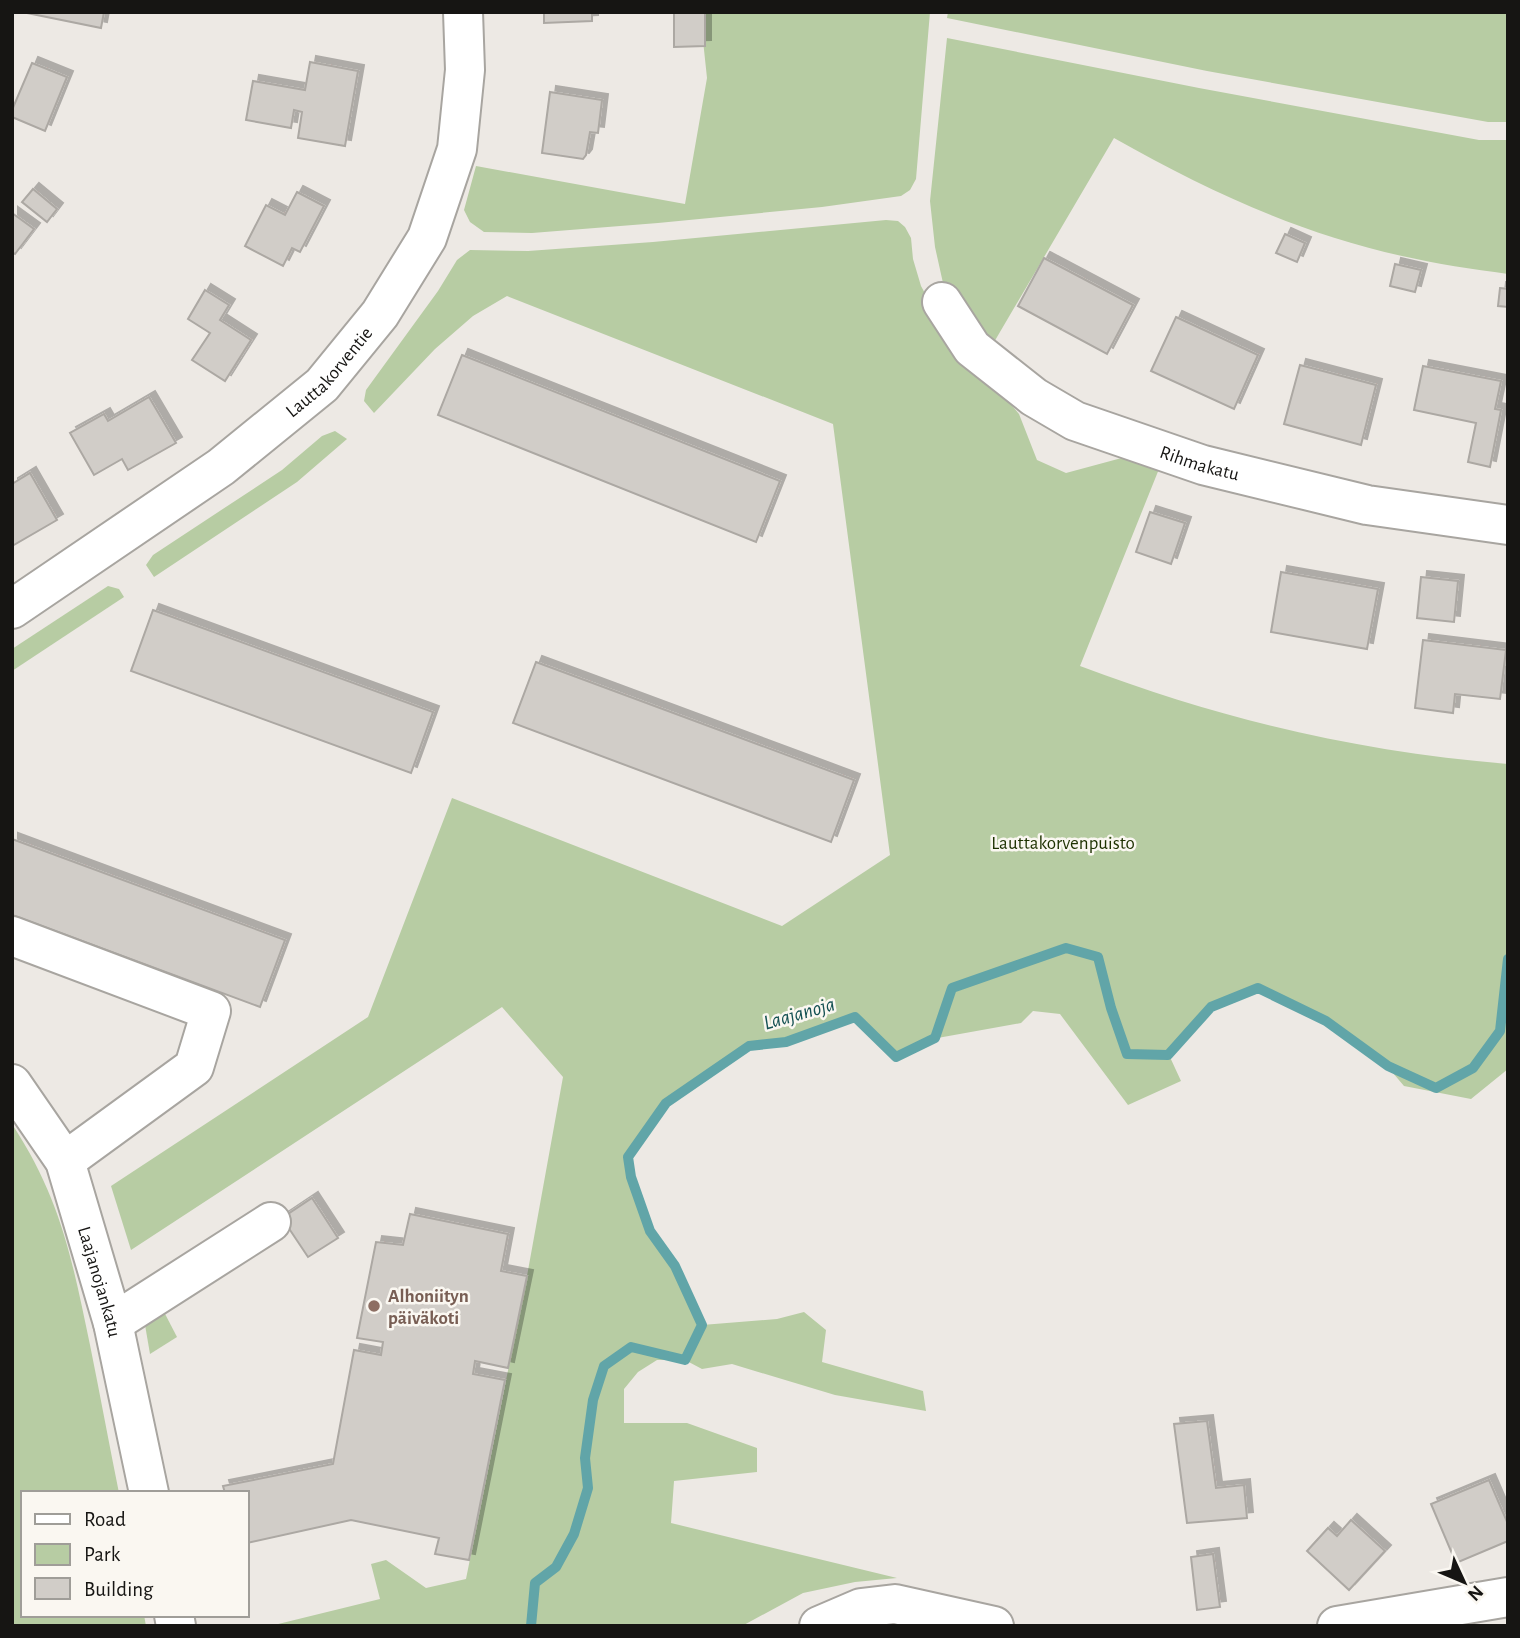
<svg xmlns="http://www.w3.org/2000/svg" width="1520" height="1638" viewBox="0 0 1520 1638" font-family="'Alegreya Sans',sans-serif">
<style>
.green{fill:#b7cca3}
.lines{fill:none;stroke-linecap:round;stroke-linejoin:round}
.stream{stroke:#61a5a8;stroke-width:10}
.building{fill:#d1cdc8;stroke:#aca8a3;stroke-width:2;filter:url(#shadow)}
.minor-casing{stroke:#a8a5a0;stroke-width:42}
.minor{stroke:#fff;stroke-width:38}
.education-dot{fill:#8d6e63;stroke:#faf7f1;stroke-width:2.5}
.labels{text-anchor:middle;stroke-width:5;stroke-linejoin:round;paint-order:stroke}
.street-label{font-size:19px;fill:#161513;stroke:#faf7f1}
.park-label{font-size:19px;fill:#1d3100;stroke:#faf7f1}
.education-label{font-size:19px;font-weight:bold;fill:#785e54;stroke:#faf7f1;text-anchor:start}
.water-label{font-size:21px;font-style:italic;fill:#145153;stroke:#faf7f1}
</style>
<defs>
<filter id="shadow"><feDropShadow dx="6" dy="-6" stdDeviation="0" flood-color="#0004"/></filter>
</defs>
<rect width="100%" height="100%" fill="#ede9e4"/>
<g class="green">
<path d="M700,12H930L916,179L910,190L901,196L822,207L658,223L532,233L484,232L470,222L464,210L476,166L685,204L707,78Z"/>
<path d="M948,12H1508V122H1488L1207,71L947,18Z"/>
<path d="M947,38L1199,88L1479,140H1508V274C1472,269 1437,264 1402,256C1296,232 1208,191 1114,138L990,349L964,316L943,283L935,247L930,201Z"/>
<path d="M886,220L898,221L905,227L911,238L913,259L921,286L939,319L1019,414L1037,460L1066,473L1129,456L1159,469L1080,666C1224,720 1355,751 1508,764V1069L1471,1099L1404,1086L1387,1066L1326,1021L1257,988L1211,1007L1169,1055L1181,1081L1128,1105L1060,1014L1033,1011L1021,1023L932,1039L896,1057L854,1017L786,1042L749,1046L666,1103L628,1157L631,1179L650,1231L677,1271L702,1325L777,1319L804,1312L826,1330L822,1362L923,1391L926,1411L835,1395L732,1364L702,1369L685,1360H657L638,1372L624,1389V1423H687L757,1448V1472L674,1481L671,1523L897,1578L855,1582L803,1593L742,1626H270L380,1599L371,1564L386,1560L426,1588L466,1579L527,1276L563,1077L502,1007L131,1250L111,1186L368,1017L452,798L782,926L890,855L833,424L507,296L473,316L435,349L374,413L364,401L366,390L438,291L457,260L470,250L528,251L653,242Z"/>
<path d="M335,431L347,439L297,482L154,577L146,565L153,555L282,470L322,436Z"/>
<path d="M108,586L119,589L124,597L12,671V649Z"/>
<path d="M12,1124C61,1199 72,1259 90,1345C100,1394 109,1444 119,1493H23V1615H144L146,1626H12Z"/>
<path d="M163,1310L177,1337L150,1354L144,1319Z"/>
</g>
<g class="lines">
<path class="stream" d="M531,1626L535,1583L556,1567L574,1534L588,1488L585,1458L593,1400L604,1366L631,1347L685,1360L702,1325L675,1266L650,1231L631,1177L628,1157L666,1103L749,1046L786,1042L855,1017L896,1057L935,1038L952,988L1066,948L1098,957L1111,1008L1127,1054L1168,1055L1211,1007L1258,988L1326,1021L1388,1066L1436,1088L1473,1068L1500,1031L1508,959"/>
</g>
<g class="building">
<path d="M22,12H104L101,28Z"/>
<path d="M544,12H592V21L544,23Z"/>
<path d="M674,12H705V46L674,47Z"/>
<path d="M310,62L358,71L345,146L298,138L302,112L294,110L291,128L246,120L253,81L305,90Z"/>
<path d="M32,63L67,77L45,131L12,117V110Z"/>
<path d="M550,92L602,100L598,133L590,132L586,155L583,159L542,153Z"/>
<path d="M33,189L57,209L47,222L22,202Z"/>
<path d="M297,192L324,206L300,252L292,248L283,266L245,246L266,205L285,215Z"/>
<path d="M12,213L34,229L15,254L12,252Z"/>
<path d="M1285,234L1305,243L1297,262L1276,253Z"/>
<path d="M1044,258L1133,305L1107,354L1018,306Z"/>
<path d="M1395,264L1421,270L1415,292L1390,286Z"/>
<path d="M1500,288L1508,289V307L1498,306Z"/>
<path d="M205,290L229,305L220,320L251,340L225,381L192,360L210,333L188,319Z"/>
<path d="M1176,317L1258,355L1234,409L1151,371Z"/>
<path d="M462,355L780,481L756,542L438,415Z"/>
<path d="M1300,365L1376,385L1361,445L1284,424Z"/>
<path d="M1423,366L1501,381L1495,409L1501,410L1490,467L1468,462L1476,423L1414,410Z"/>
<path d="M149,397L176,443L128,470L122,459L94,475L70,433L104,414L108,421Z"/>
<path d="M30,473L57,520L12,546V484Z"/>
<path d="M1150,512L1185,523L1171,564L1136,552Z"/>
<path d="M1281,572L1378,589L1367,649L1271,632Z"/>
<path d="M1421,577L1458,581L1454,622L1417,618Z"/>
<path d="M153,610L433,712L411,773L131,671Z"/>
<path d="M1423,640L1506,650L1500,699L1455,694L1453,713L1415,708Z"/>
<path d="M536,662L854,780L831,842L513,723Z"/>
<path d="M12,839L285,940L260,1007L12,915Z"/>
<path d="M312,1198L338,1238L308,1257L282,1218Z"/>
<path d="M410,1214L508,1234L501,1271L527,1276L508,1368L475,1361L473,1374L505,1380L469,1560L435,1554L439,1538L351,1520L247,1543V1493H225L223,1486L333,1464L354,1350L381,1355L383,1342L357,1338L376,1242L403,1245Z"/>
<path d="M1207,1421L1216,1488L1244,1485L1247,1518L1187,1523L1174,1424Z"/>
<path d="M1489,1480L1508,1524V1541L1456,1563L1431,1504Z"/>
<path d="M1351,1520L1385,1551L1349,1590L1307,1551L1328,1528L1337,1536Z"/>
<path d="M1213,1554L1220,1607L1197,1610L1191,1557Z"/>
</g>
<g class="lines">
<defs>
<g id="minor">
<path id="s1" d="M942,302L972,348L1034,397L1075,421L1203,465L1367,505L1508,525"/>
<path id="s2" d="M12,609L221,467L322,385L380,314L427,238L457,149L465,70L463,12"/>
<path d="M12,936L211,1011L194,1067L65,1161"/>
<path id="s3" d="M12,1084L65,1161L113,1323L149,1493"/>
<path d="M113,1323L271,1222"/>
<path d="M174,1615L176,1626"/>
<path d="M819,1626L861,1608L895,1604L994,1626"/>
<path d="M1337,1626L1508,1597"/>
</g>
</defs>
<use href="#minor" class="minor-casing"/>
<use href="#minor" class="minor"/>
</g>
<circle class="education-dot" cx="374" cy="1306" r="7"/>
<g class="labels">
<g class="street-label">
<text dy="7" stroke="none"><textPath href="#s2" startOffset="397">Lauttakorventie</textPath></text>
<text dy="7" stroke="none"><textPath href="#s1" startOffset="313">Rihmakatu</textPath></text>
<text dy="7" stroke="none"><textPath href="#s3" startOffset="219">Laajanojankatu</textPath></text>
</g>
<g class="park-label">
<text x="1063" y="849">Lauttakorvenpuisto</text>
</g>
<g class="education-label">
<text x="388" y="1302">Alhoniityn<tspan x="388" dy="22">päiväkoti</tspan></text>
</g>
<g class="water-label">
<text transform="translate(799 1013) rotate(-16)" y="7">Laajanoja</text>
</g>
</g>
<rect width="1520" height="1638" fill="none" stroke="#161513" stroke-width="28"/>
<rect x="21" y="1491" width="228" height="126" fill="#faf7f1" stroke="#9f9d98" stroke-width="2"/>
<rect x="35" y="1514" width="35" height="10" fill="#ffffff" stroke="#9f9d98" stroke-width="2"/>
<text x="84" y="1526" font-size="21" fill="#161513">Road</text>
<rect x="35" y="1544" width="35" height="21" fill="#b7cca3" stroke="#9f9d98" stroke-width="2"/>
<text x="84" y="1561" font-size="21" fill="#161513">Park</text>
<rect x="35" y="1578" width="35" height="21" fill="#d1cdc8" stroke="#9f9d98" stroke-width="2"/>
<text x="84" y="1596" font-size="21" fill="#161513">Building</text>
<g transform="translate(1464 1582) rotate(134)" stroke="#faf7f1" stroke-width="5" paint-order="stroke">
<path d="M0-5L12 26L0 18L-12 26Z" fill="#161513"/>
<text y="-10" font-size="19" font-weight="bold" text-anchor="middle" fill="#161513">N</text>
</g>
</svg>
